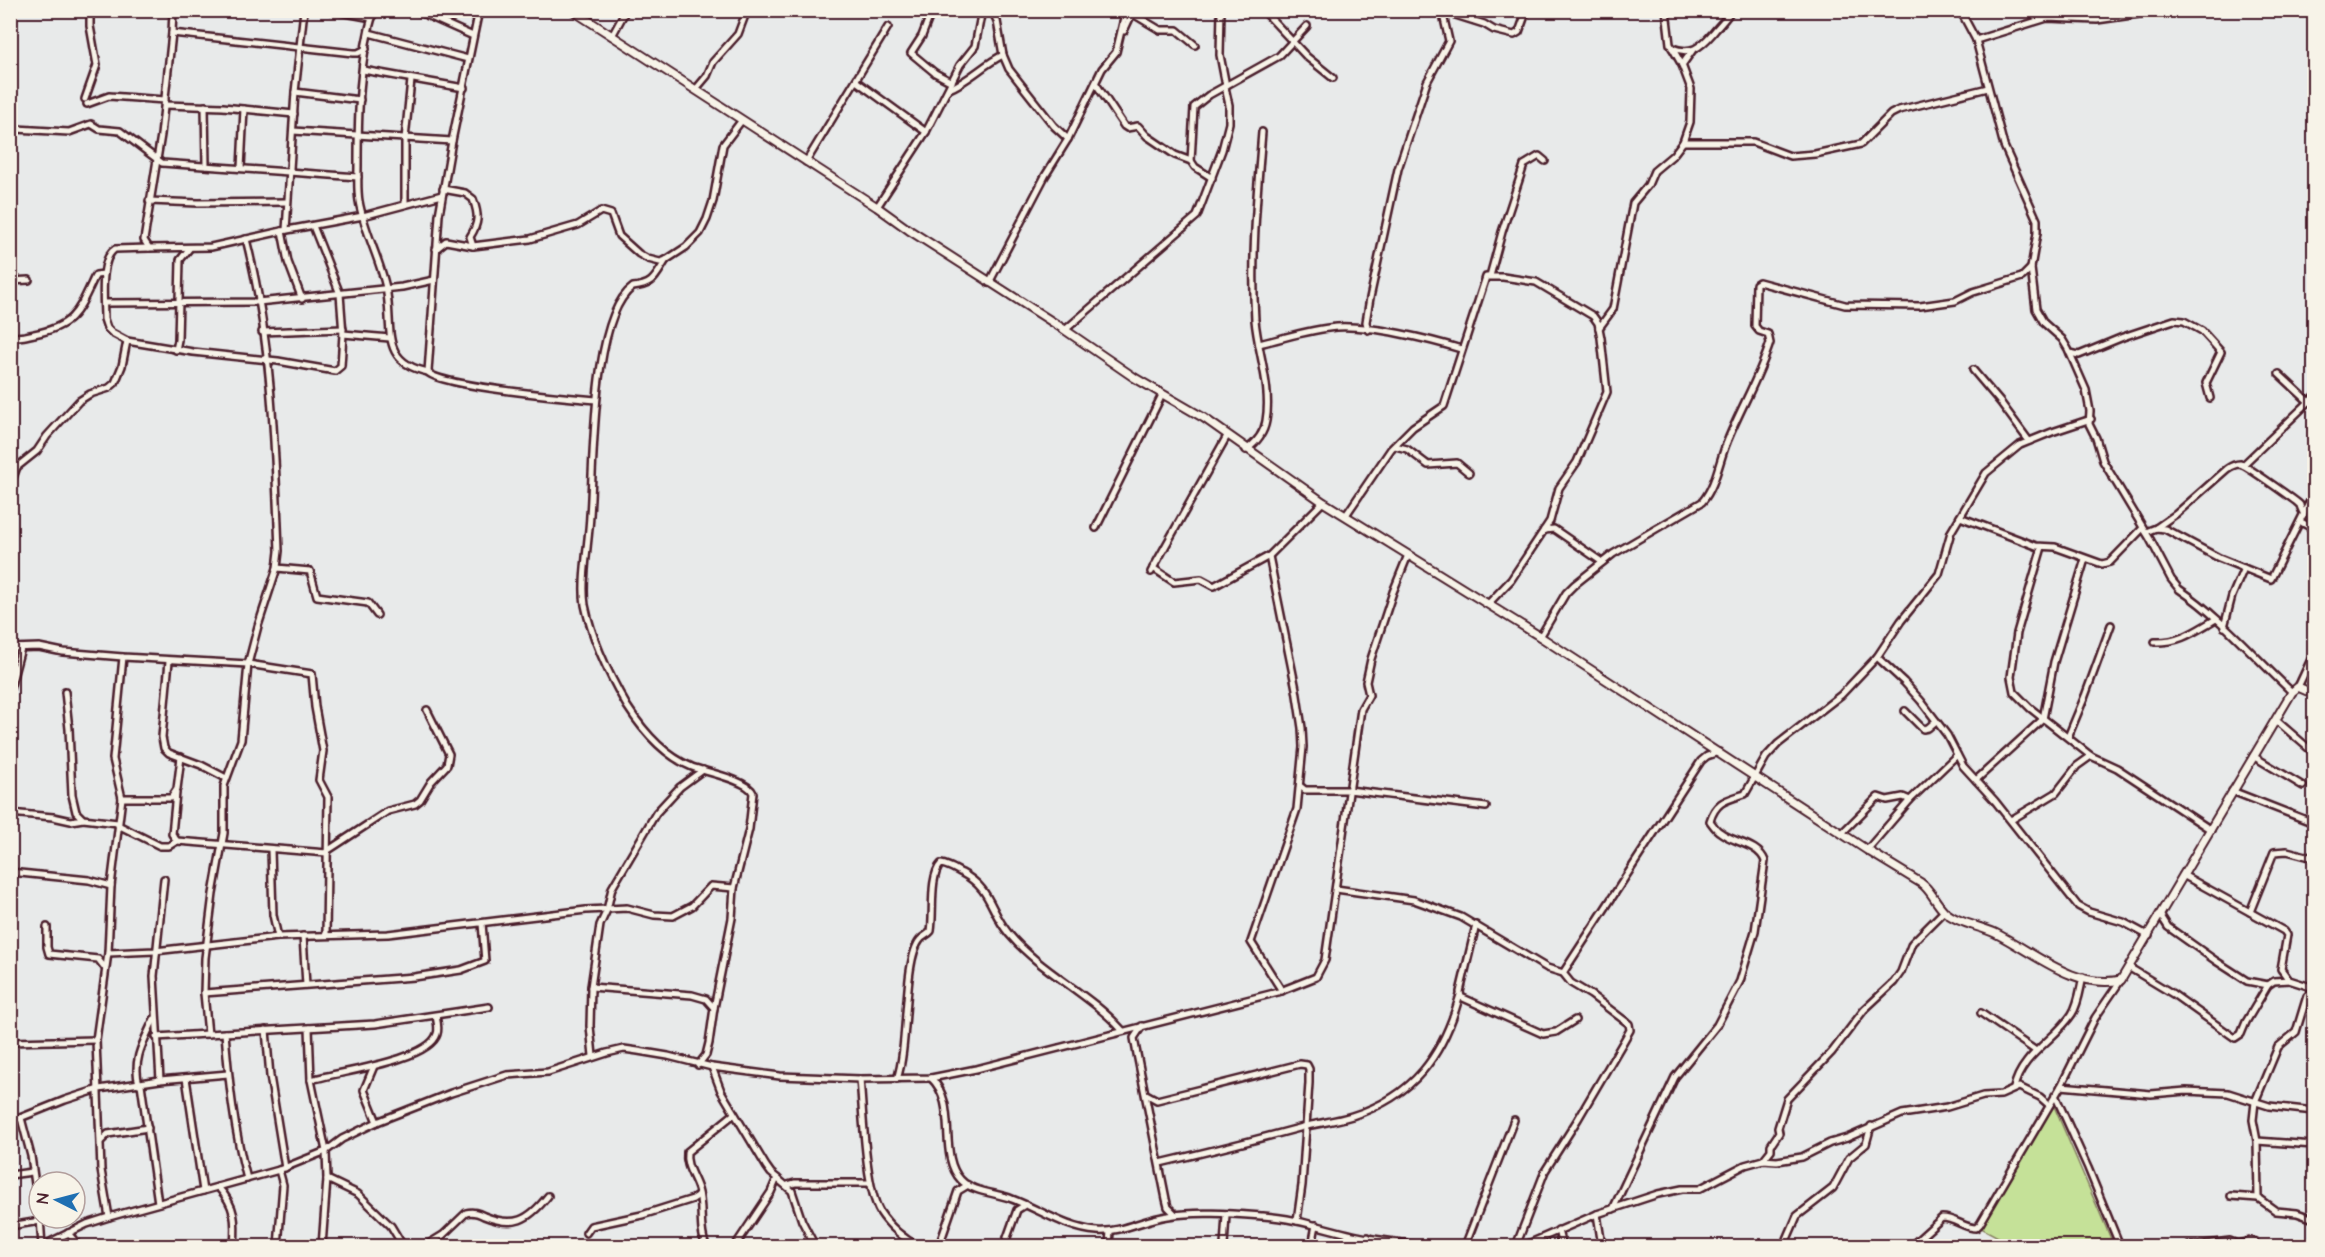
<svg xmlns="http://www.w3.org/2000/svg" width="2325" height="1257" viewBox="0 0 2325 1257" font-family="'Architects Daughter',sans-serif">
<style>
.green{fill:#c5e198;stroke:#888062;stroke-width:1.5}
.lines{fill:none;stroke-linecap:round;stroke-linejoin:round}
.minor-casing{stroke:#4a1f2b;stroke-width:10}
.tertiary-casing{stroke:#4a1f2b;stroke-width:11}
.minor{stroke:#f7f3e8;stroke-width:5}
.tertiary{stroke:#f7f3e8;stroke-width:7}
</style>
<rect width="100%" height="100%" fill="#e8eaea"/>
<filter id="ink" filterUnits="userSpaceOnUse"><feTurbulence type="fractalNoise" baseFrequency=".0167" numOctaves="2"/><feDisplacementMap in="SourceGraphic" scale="12" xChannelSelector="R" yChannelSelector="G"/><feConvolveMatrix kernelMatrix="1 2 1 2 8 2 1 2 1" color-interpolation-filters="sRGB"/></filter>
<g filter="url(#ink)">
<path class="green" d="M2053,1104L2114,1246H2015L1981,1228Z"/>
<g class="lines">
<defs>
<g id="minor">
<path d="M173,10L172,33L161,135L144,240L149,248L211,247L282,231L363,216L442,195"/>
<path d="M329,10L372,18"/>
<path d="M374,10C359,59 358,114 358,165C358,177 357,189 359,201C364,231 380,259 386,288C394,326 378,362 428,372"/>
<path d="M415,10L473,36"/>
<path d="M479,10L452,141L439,215L428,372C437,386 572,398 596,400"/>
<path d="M932,10L922,36L911,53L935,73L952,82"/>
<path d="M992,10L997,21L1003,55L1009,69L1054,126L1068,139"/>
<path d="M1221,10L1220,55L1226,86"/>
<path d="M1263,10L1307,57L1333,78"/>
<path d="M1960,10L1976,40L2004,146L2037,220V233L2031,268L2036,309L2044,323L2062,339L2068,349L2086,390L2090,411L2089,424L2096,438L2103,461L2150,539L2171,579L2179,589C2222,618 2255,658 2292,692"/>
<path d="M1443,11L1484,24L1494,30L1514,35L1519,32L1527,10"/>
<path d="M1124,31L1131,16L1135,15L1160,30H1177L1195,45"/>
<path d="M172,33L353,53H358L366,49"/>
<path d="M369,33L468,59"/>
<path d="M612,36L626,10"/>
<path d="M1976,40L2047,18L2097,20L2167,10"/>
<path d="M1672,48C1691,55 1700,48 1713,33C1719,25 1726,20 1731,10"/>
<path d="M1682,65L1692,51"/>
<path d="M363,70L464,88"/>
<path d="M856,81L926,132"/>
<path d="M1096,84L1124,126L1127,128L1138,126L1147,136L1175,155L1191,161L1195,167L1212,178"/>
<path d="M696,89L707,76L713,62L738,34L747,10"/>
<path d="M949,89C969,81 984,64 1003,55"/>
<path d="M295,92L360,100"/>
<path d="M85,99L97,65L90,26V10"/>
<path d="M87,104L109,96L165,100"/>
<path d="M165,105L223,107L294,114"/>
<path d="M205,106L206,166"/>
<path d="M293,131L452,141"/>
<path d="M10,135L16,129L69,132L91,124L99,129L120,131L162,163L358,177"/>
<path d="M1683,142H1753L1790,156L1815,154L1861,144L1891,114L1899,110L1988,88"/>
<path d="M1191,161L1194,107L1209,95L1279,56L1307,26"/>
<path d="M806,162L888,27"/>
<path d="M241,168L244,109"/>
<path d="M443,189L465,193L473,199C479,215 479,223 470,237L473,246"/>
<path d="M149,201L198,203L287,202"/>
<path d="M405,204V139L411,80"/>
<path d="M877,207L926,132L960,65L975,46L982,10"/>
<path d="M286,230L295,92L304,10"/>
<path d="M282,231L288,262L302,299"/>
<path d="M149,248L115,249C99,259 104,302 104,319L107,328L112,333L127,341L193,352L278,361L335,371L341,366L343,334L340,294L313,226"/>
<path d="M436,249L446,241L473,246L530,239L578,225L601,211L611,214L619,236L639,254L648,259L660,262L666,260L686,247L700,233L707,219L713,201L723,145L742,120"/>
<path d="M666,260C655,277 654,285 633,287C591,316 594,466 590,515C589,541 581,581 585,605C592,640 609,675 627,706C643,731 665,756 692,767C706,772 748,780 753,793L749,829L734,888L732,918L714,1008L709,1043L706,1055L698,1065"/>
<path d="M1490,276L1502,232L1524,165L1539,156L1545,161"/>
<path d="M10,281L29,280"/>
<path d="M989,283L1045,176L1068,139L1102,69L1116,52L1126,10"/>
<path d="M104,303L258,302L402,287L434,280"/>
<path d="M1599,328L1613,309L1633,203L1648,185L1654,171L1673,155L1683,142L1690,122L1691,89L1682,65L1670,44L1666,10"/>
<path d="M1065,330L1197,216L1222,150L1229,123V105L1225,87"/>
<path d="M1368,330L1366,322L1370,298L1398,169L1427,82L1449,41L1442,10"/>
<path d="M262,332L343,329"/>
<path d="M343,334L390,338"/>
<path d="M10,336C19,338 26,336 34,334C74,326 78,312 94,278L96,275L104,274"/>
<path d="M1259,344C1285,338 1310,329 1337,327C1370,325 1429,339 1461,349"/>
<path d="M176,350L178,340L180,260L189,249"/>
<path d="M2070,353L2079,355L2123,337L2174,320L2184,321L2202,331L2221,352L2206,383L2210,398"/>
<path d="M1973,370L2001,403L2029,441"/>
<path d="M2279,374L2309,402"/>
<path d="M1395,446L1407,449L1428,465L1457,463L1469,473"/>
<path d="M1246,450C1256,443 1264,433 1266,421C1272,388 1258,353 1255,320C1251,257 1257,195 1262,132"/>
<path d="M2243,465L2314,397"/>
<path d="M10,486L17,467L37,451L47,436L79,401L90,394L109,388L115,383L122,366L127,341"/>
<path d="M1346,515L1391,449L1413,427L1444,406L1486,277H1503L1536,282L1593,316L1598,323L1601,338L1607,392L1577,462L1559,488L1550,521L1511,580L1488,604"/>
<path d="M1960,517L2036,546L2055,547L2102,564L2110,562L2142,529"/>
<path d="M2301,522L2314,529"/>
<path d="M1096,528L1162,395"/>
<path d="M2156,528L2176,514L2227,469C2231,466 2234,464 2240,464C2246,465 2296,501 2300,505C2300,506 2303,514 2304,514"/>
<path d="M1544,530L1554,529L1602,562"/>
<path d="M2146,532L2156,528L2165,529L2219,558L2271,579L2314,493"/>
<path d="M2042,547L2017,633L2011,677L2014,692L2030,708L2091,756L2117,768L2211,830"/>
<path d="M1269,556L1296,689L1302,728L1303,747L1297,809L1251,942L1282,991"/>
<path d="M277,568L310,571L317,596L368,603L377,615"/>
<path d="M1153,568L1174,582L1201,579L1214,586L1269,556L1323,502"/>
<path d="M1151,572L1227,436"/>
<path d="M2224,627L2232,596L2244,568"/>
<path d="M1540,637L1566,593L1574,585L1613,554L1702,502C1716,486 1719,461 1727,442C1740,409 1759,378 1770,343L1768,334L1759,331L1755,326L1756,284L1759,282L1845,305L1920,306L1955,301L1973,292L2022,277L2031,268"/>
<path d="M2155,642C2180,643 2195,631 2216,619"/>
<path d="M10,648L39,647L63,652L123,657L248,664L312,674L315,707L323,751L319,780L328,797L326,935"/>
<path d="M1877,657L1904,682L1921,701L1947,735L1963,766L1995,801L2078,906L2089,912L2123,922L2149,936"/>
<path d="M169,661L162,737L164,748L169,753L201,765L226,778"/>
<path d="M2298,687L2314,653"/>
<path d="M10,689L21,648"/>
<path d="M65,692L69,729L72,795L76,812L83,819L118,823"/>
<path d="M1905,711L1923,729L1928,728L1936,721"/>
<path d="M2276,720L2314,753"/>
<path d="M2068,737L2085,696L2111,625"/>
<path d="M2253,756L2303,786"/>
<path d="M1976,780L2043,719L2054,662L2085,559"/>
<path d="M1300,786L1305,790H1349L1486,807"/>
<path d="M2232,791L2314,823"/>
<path d="M176,793L172,834L177,841L327,853"/>
<path d="M122,798H171L177,789L181,757"/>
<path d="M10,813L53,817L71,821L83,819"/>
<path d="M2011,820L2056,793L2077,766L2091,756"/>
<path d="M118,825L160,846H169L177,841"/>
<path d="M1842,833L1878,797L1887,800L1903,797L1910,800"/>
<path d="M271,850L273,915L278,937"/>
<path d="M1867,850L1910,800L1957,755"/>
<path d="M327,851L388,811L415,804L420,800L431,782L447,765L449,754L427,710"/>
<path d="M10,872L89,880L111,886"/>
<path d="M2183,875L2284,931L2287,935L2281,969L2289,980L2314,988"/>
<path d="M1336,889L1414,900L1461,917L1547,968L1563,973L1571,983L1591,995L1629,1024L1630,1030L1622,1044L1578,1119L1545,1171L1516,1246"/>
<path d="M2250,912L2274,852L2287,851L2314,858"/>
<path d="M2161,916L2168,927L2216,961L2247,981L2268,985"/>
<path d="M1476,925L1460,992L1461,997L1543,1034L1556,1032L1575,1020"/>
<path d="M47,927V947L49,954L98,959L105,968"/>
<path d="M303,936L306,985"/>
<path d="M108,953L155,951L278,937L388,934L586,910L627,908L654,915L673,916L692,906L711,886L734,888"/>
<path d="M2130,968L2173,994L2235,1038L2241,1034L2246,1022L2268,985L2274,981L2289,980"/>
<path d="M1563,973L1701,761L1707,756L1719,752"/>
<path d="M591,987L692,995L706,999L714,1008"/>
<path d="M204,993L414,977L461,970L485,961L482,923"/>
<path d="M1981,1013L2036,1051"/>
<path d="M1142,1026L1134,1038L1136,1049L1166,1199L1168,1207L1175,1214"/>
<path d="M309,1028L311,1080L326,1151L327,1179L322,1246"/>
<path d="M266,1030L270,1076L285,1168"/>
<path d="M225,1033C229,1082 234,1131 247,1179"/>
<path d="M208,1034L204,993L205,958L213,894L224,833V786L241,740L248,664L258,626L277,568L279,551C275,447 272,340 246,239"/>
<path d="M156,1037L375,1024L489,1007"/>
<path d="M10,1042L96,1040"/>
<path d="M593,1056L590,1026L591,987L600,925L607,910L612,888L656,813L680,787L703,770"/>
<path d="M374,1066L364,1090L377,1122"/>
<path d="M712,1067L721,1091L766,1166L771,1173L792,1191L802,1221L815,1246"/>
<path d="M186,1078L203,1191"/>
<path d="M931,1078C959,1104 937,1155 961,1180C972,1192 997,1193 1012,1199C1039,1209 1067,1229 1097,1231C1121,1233 1144,1219 1168,1216C1196,1211 1234,1214 1263,1216C1294,1218 1323,1228 1353,1235C1375,1240 1398,1242 1420,1246"/>
<path d="M860,1079C863,1111 865,1187 880,1212C889,1226 904,1239 918,1246"/>
<path d="M897,1079C909,1046 903,960 920,940C923,936 928,935 931,931C934,914 929,876 941,864C949,865 956,870 962,873C992,889 989,910 1009,934C1041,972 1089,993 1122,1030"/>
<path d="M160,1080L154,976L164,879"/>
<path d="M311,1080C337,1072 429,1061 437,1034C439,1029 437,1021 436,1016"/>
<path d="M139,1084C132,1060 144,1041 154,1019"/>
<path d="M141,1084L158,1203"/>
<path d="M2061,1086L2151,1094L2186,1091L2228,1093L2269,1106L2314,1111"/>
<path d="M2014,1088C2021,1055 2055,1040 2072,1014C2079,1003 2080,989 2083,977"/>
<path d="M1146,1094L1157,1100L1300,1064L1307,1065L1309,1069V1083L1302,1185L1297,1221"/>
<path d="M2055,1095L2088,1168L2120,1246"/>
<path d="M21,1118L31,1156L39,1212"/>
<path d="M10,1122L65,1100L99,1089L160,1080L228,1074"/>
<path d="M101,1141L108,1134L148,1128"/>
<path d="M2257,1141L2314,1145"/>
<path d="M1763,1160L1771,1150V1145L1779,1133L1778,1128L1787,1099L1832,1052L1864,1010L1894,982L1901,972L1912,943L1944,911"/>
<path d="M1160,1163C1208,1152 1255,1140 1303,1127C1319,1123 1336,1121 1352,1116C1414,1096 1443,1056 1460,995"/>
<path d="M10,1175L32,1172"/>
<path d="M327,1179L358,1194L391,1226L403,1246"/>
<path d="M788,1185L795,1183H870"/>
<path d="M218,1187C236,1206 236,1222 234,1246"/>
<path d="M2231,1196L2258,1198L2276,1211L2297,1213L2314,1219"/>
<path d="M2258,1198L2257,1141L2253,1120L2255,1102L2278,1047L2296,1032L2307,996L2314,991"/>
<path d="M1613,1209L1675,1077L1717,1025L1740,981L1755,931L1765,861C1758,843 1733,843 1720,832C1716,830 1713,825 1710,821C1716,801 1727,800 1745,794L1766,757L1778,744L1841,695L1877,657L1901,621L1939,574L1951,532L1986,473L2020,445L2052,432L2091,419"/>
<path d="M1597,1214L1602,1246"/>
<path d="M109,1217L101,1170L96,1040L108,953L111,886L122,798L113,759L123,657"/>
<path d="M40,1218L42,1246"/>
<path d="M10,1226L40,1221"/>
<path d="M1558,1230L1562,1246"/>
<path d="M68,1233L79,1246"/>
<path d="M586,1233L591,1226L642,1215L693,1199L699,1195"/>
<path d="M42,1246L87,1224L109,1217L279,1170L326,1151L342,1139L377,1122L451,1093L507,1075L548,1072L607,1053L624,1049L638,1051L668,1056L712,1067L780,1076L860,1079L931,1078L976,1069L1278,992L1316,977L1325,960L1361,709L1369,695L1366,682L1371,659L1393,592L1408,555"/>
<path d="M278,1246L283,1185L279,1170"/>
<path d="M425,1246L443,1235L466,1213C473,1211 478,1213 484,1216C514,1228 528,1221 548,1196"/>
<path d="M706,1246C698,1228 704,1207 698,1189C694,1176 685,1166 687,1152L734,1114"/>
<path d="M735,1246L771,1192L777,1178"/>
<path d="M939,1246L958,1191L968,1185"/>
<path d="M1004,1246L1017,1210L1025,1205"/>
<path d="M1109,1246L1110,1231"/>
<path d="M1224,1246L1226,1215"/>
<path d="M1312,1246L1316,1225"/>
<path d="M1365,1246L1368,1237"/>
<path d="M1465,1246L1514,1120"/>
<path d="M1523,1246L1597,1214L1658,1194L1682,1189H1699L1745,1165L1763,1160L1777,1161L1802,1157L1830,1143L1847,1138L1902,1114L1947,1107L1983,1096L2001,1095L2019,1087L2040,1097L2049,1105"/>
<path d="M1784,1246L1797,1216L1833,1188L1849,1158L1866,1144L1871,1126"/>
<path d="M1911,1246L1942,1218C1955,1218 1964,1228 1976,1228L1980,1224L2061,1086L2095,1018L2121,980"/>
<path d="M2189,1246L2230,1241L2237,1244L2250,1241L2255,1242"/>
</g>
<path id="tertiary" d="M572,10L877,207L909,230L1065,330L1135,378L1204,418L1323,502L1536,634L1867,850L1921,883C1931,890 1935,902 1944,911C1957,923 1980,926 1995,933C2034,952 2074,990 2121,980L2292,692L2298,687L2314,694"/>
</defs>
<use href="#minor" class="minor-casing"/>
<use href="#tertiary" class="tertiary-casing"/>
<use href="#minor" class="minor"/>
<use href="#tertiary" class="tertiary"/>
</g>
</g>
<rect width="2325" height="1257" fill="none" stroke="#f7f3e8" stroke-width="36"/>
<rect x="18" y="18" width="2289" height="1221" fill="none" stroke="#4a1f2b" stroke-width="2" filter="url(#ink)"/>
<g transform="translate(57 1200) rotate(276)"><circle r="28" fill="#f7f3e8" stroke="#b29e9c" stroke-width="1.5"/>
<path d="M0-4.5L10 22L0 15L-10 22Z" fill="#1f6fb2"/>
<text y="-9" font-size="16" font-weight="bold" text-anchor="middle" fill="#4a1f2b">N</text>
</g>
</svg>
